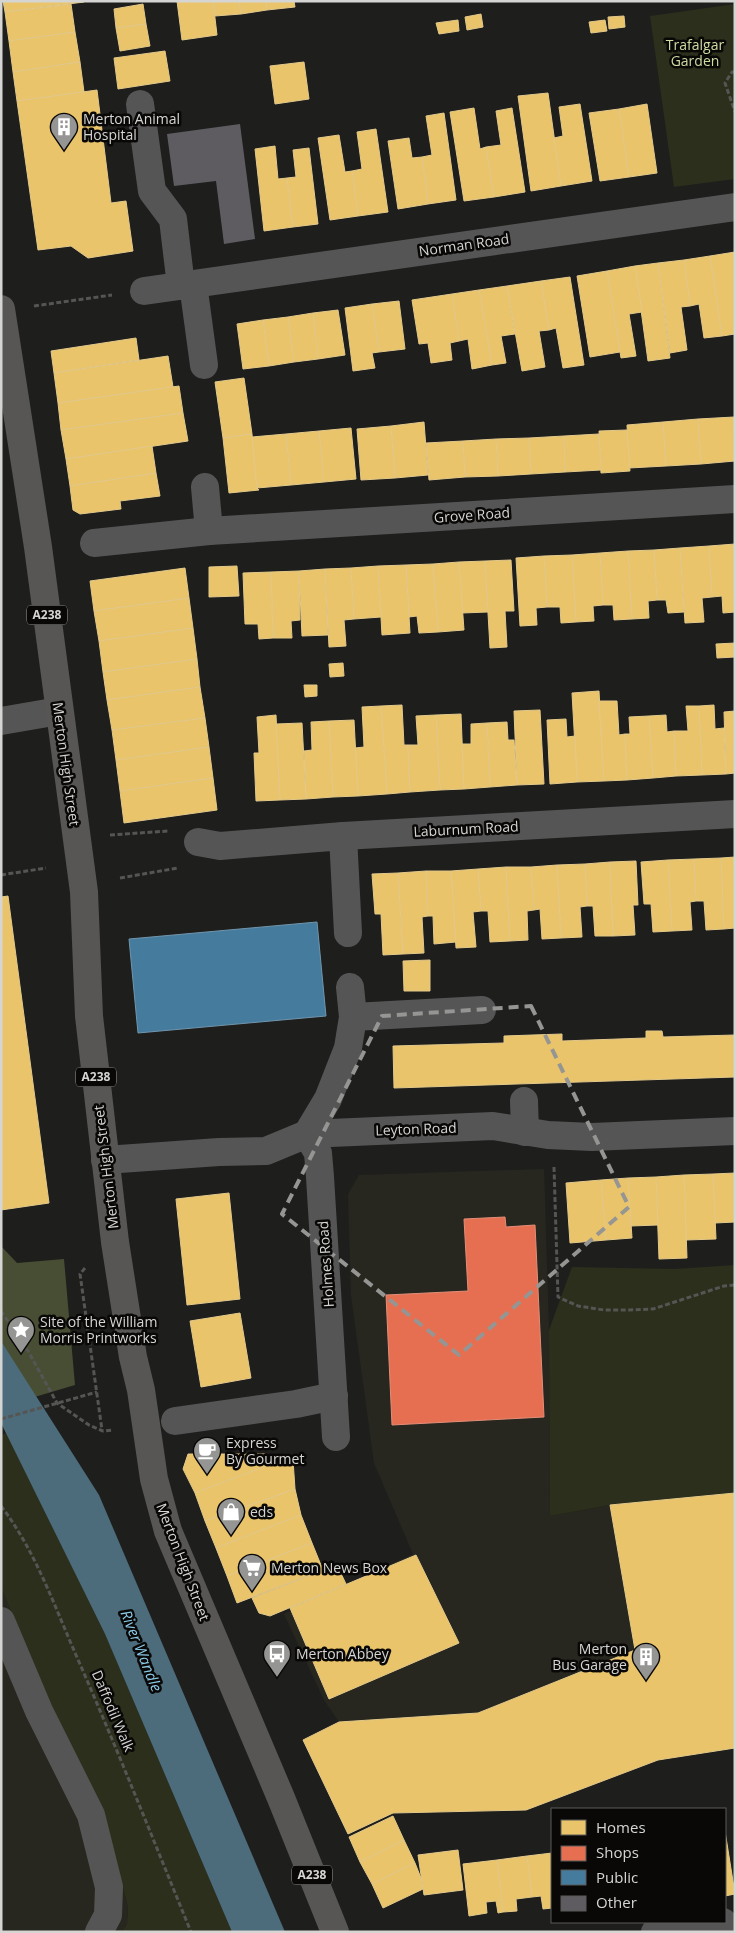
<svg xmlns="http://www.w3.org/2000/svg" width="736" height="1933" viewBox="0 0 736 1933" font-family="'Open Sans',sans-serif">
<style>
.built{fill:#28271f}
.green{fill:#2b2f1b}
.forest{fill:#484e33}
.water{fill:#4c6b7b}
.homes{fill:#e9c46a;stroke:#e3c98a}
.shops{fill:#e76f51;stroke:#e28e78}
.public{fill:#457b9d;stroke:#7096ad}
.building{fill:#5e5c61}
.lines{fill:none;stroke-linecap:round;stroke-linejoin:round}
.path{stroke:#555554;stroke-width:3;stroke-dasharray:5 2.5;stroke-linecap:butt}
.minor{stroke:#565555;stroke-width:28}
.major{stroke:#575655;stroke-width:28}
.marked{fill:none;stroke:#959593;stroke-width:4;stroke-dasharray:10 6;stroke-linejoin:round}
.labels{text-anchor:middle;stroke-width:5;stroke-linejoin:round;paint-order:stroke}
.shield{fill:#090807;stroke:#989896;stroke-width:1}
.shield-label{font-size:12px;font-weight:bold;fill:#d5d5d3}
.park-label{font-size:14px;fill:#cedca2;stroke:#090807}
.poi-label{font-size:14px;fill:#d5d5d3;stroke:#090807;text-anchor:start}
.street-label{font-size:14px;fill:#d5d5d3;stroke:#090807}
.water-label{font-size:15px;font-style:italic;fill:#8ccceb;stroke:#090807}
</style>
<rect width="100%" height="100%" fill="#1e1e1d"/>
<g class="built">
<path d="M544,1169L549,1330L550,1516L610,1505L735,1493V1748L658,1760L526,1810L393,1813L348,1834L303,1740L339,1722L324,1700L284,1614L413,1554L374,1463L351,1295L348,1194L359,1175Z"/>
<path d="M1,1587L50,1705L103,1810L128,1907L127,1924L122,1932H1Z"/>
</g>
<g class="green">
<path d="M735,4V179L674,187L650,16Z"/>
<path d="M735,1265V1493L610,1505L550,1516L549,1330L572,1267L674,1269Z"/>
<path d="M7,1433L105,1634L232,1932H122L127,1924L128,1907L103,1810L50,1705L1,1587V1435Z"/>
</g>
<path class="forest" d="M1,1246L17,1263L64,1259L75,1385L1,1407Z"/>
<path class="water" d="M1,1341L99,1495L285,1932H232L105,1634L1,1423Z"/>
<g class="homes">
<path d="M3,1H84V2L5,12Z"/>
<path d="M177,1H213L217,35L182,40Z"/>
<path d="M213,1H239L241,14L215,16Z"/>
<path d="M239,1H266L267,10L241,14Z"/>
<path d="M266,1H294L295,7L267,10Z"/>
<path d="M71,4L75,32L9,41L5,12Z"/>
<path d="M143,4L146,24L116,28L114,9Z"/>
<path d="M481,14L483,27L467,30L465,17Z"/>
<path d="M624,16L625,27L609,29L608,17Z"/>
<path d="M458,20L459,31L439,34L436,23Z"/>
<path d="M605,20L607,31L591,33L589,22Z"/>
<path d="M146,24L150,46L120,51L116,28Z"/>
<path d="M75,32L80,62L13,72L9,41Z"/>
<path d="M165,51L170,81L118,89L114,58Z"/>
<path d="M80,62L84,92L17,101L13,72Z"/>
<path d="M304,62L309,99L275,104L270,66Z"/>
<path d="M97,90L111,203L126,201L133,251L88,258L71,246L38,250L17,101Z"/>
<path d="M548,93L561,186L531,191L518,96Z"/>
<path d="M580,104L592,181L561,186L554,138L563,136L559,107Z"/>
<path d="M647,104L657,173L629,177L619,109Z"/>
<path d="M474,108L480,149L486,147L494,197L464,201L450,112Z"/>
<path d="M512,108L525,192L494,197L486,147L501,145L496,111Z"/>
<path d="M619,109L629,177L600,181L589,113Z"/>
<path d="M444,113L456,200L428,204L422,157L432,155L426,116Z"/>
<path d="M376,129L388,212L358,216L352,171L362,169L357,132Z"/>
<path d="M339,135L345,172L352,171L358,216L330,220L318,138Z"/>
<path d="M409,138L412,158L422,157L428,204L398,209L388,141Z"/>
<path d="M275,146L278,179L287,178L293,227L264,231L255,149Z"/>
<path d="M309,148L318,224L293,227L287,178L296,177L293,150Z"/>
<path d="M735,252V334L722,336L710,256Z"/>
<path d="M710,256L722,336L704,338L699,304L690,306L684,260Z"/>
<path d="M684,260L690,306L681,307L687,350L670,353L658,263Z"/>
<path d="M658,263L670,358L648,361L635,266Z"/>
<path d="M635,266L642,312L629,314L636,356L621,358L607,271Z"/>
<path d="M607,271L620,352L590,357L577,276Z"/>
<path d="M570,277L584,365L563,368L556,328L549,330L541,281Z"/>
<path d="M541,281L549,330L539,331L545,367L522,371L507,286Z"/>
<path d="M507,286L515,334L501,336L506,363L492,365L479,290Z"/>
<path d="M479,290L492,365L472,369L468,339L459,341L452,294Z"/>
<path d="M452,294L459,341L450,343L452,360L431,363L428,343L419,344L412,300Z"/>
<path d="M399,301L405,349L379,352L372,304Z"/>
<path d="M372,304L379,352L372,353L375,368L353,371L345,308Z"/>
<path d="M338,310L345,355L318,359L313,313Z"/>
<path d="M313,313L318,359L294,362L288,317Z"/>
<path d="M288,317L294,362L269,366L263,320Z"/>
<path d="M263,320L269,366L243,369L237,324Z"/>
<path d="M136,338L139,360L54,373L51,351Z"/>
<path d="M168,356L173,387L58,403L54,373Z"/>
<path d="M244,378L252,434L223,438L215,382Z"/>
<path d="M179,386L183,413L61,430L58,403Z"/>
<path d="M183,413L188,441L66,459L61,430Z"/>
<path d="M734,417L735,461L701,464L698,419Z"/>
<path d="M698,419L701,464L666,466L663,422Z"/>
<path d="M424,422L428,475L395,478L391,426Z"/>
<path d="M663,422L666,466L629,468L627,425Z"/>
<path d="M391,426L395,478L361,480L357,429Z"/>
<path d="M351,428L356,479L324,482L319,431Z"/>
<path d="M627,430L630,471L601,473L599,431Z"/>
<path d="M319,431L324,482L291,485L286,434Z"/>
<path d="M252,434L257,488L259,490L229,493L223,438Z"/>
<path d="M286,434L291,485L257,488L252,437Z"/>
<path d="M599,434L601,470L565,472L564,436Z"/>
<path d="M564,436L565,472L531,474L529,438Z"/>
<path d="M529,438L531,474L498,476L496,439Z"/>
<path d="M496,439L498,476L465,477L463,441Z"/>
<path d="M463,441L465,477L429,480L426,443Z"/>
<path d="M152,446L156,473L70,486L66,459Z"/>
<path d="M156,473L160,496L120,501L121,509L80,514L73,510L70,486Z"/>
<path d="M735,544V612L723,613L722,596L712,597L709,546Z"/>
<path d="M709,546L712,597L702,598L704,622L685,623L680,548Z"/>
<path d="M680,548L684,612L668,613L666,600H657L654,550Z"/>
<path d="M654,550L657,600L648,601L649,618L632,619L628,551Z"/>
<path d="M628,551L632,619L614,620L613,605H603L600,553Z"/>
<path d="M600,553L603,605L593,606L594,621L576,622L572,555Z"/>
<path d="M572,555L576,622L561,623L560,607H547L544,556Z"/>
<path d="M544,556L547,607L536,608L537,625L520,626L516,558Z"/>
<path d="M511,560L514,611H505L507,647L490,648L485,561Z"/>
<path d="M485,561L488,612L462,613L459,562Z"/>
<path d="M459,562L464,630L438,632L433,564Z"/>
<path d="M433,564L438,632L419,633L417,616L409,617L406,565Z"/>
<path d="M406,565L410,633L382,635L378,566Z"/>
<path d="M237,566L239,596L209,597V567Z"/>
<path d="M378,566L381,617L354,619L351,568Z"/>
<path d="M185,568L189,598L94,611L90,581Z"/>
<path d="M351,568L354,619L344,620L346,646L329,647L325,569Z"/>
<path d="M325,569L328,635L302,636L299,571Z"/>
<path d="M299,571L300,620L291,621L292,638H273L271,572Z"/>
<path d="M271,572L273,638L259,639L258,624H245L243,573Z"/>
<path d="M189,598L193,628L99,641L94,611Z"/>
<path d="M193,628L197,659L103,672L99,641Z"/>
<path d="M735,643V657L717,658L716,644Z"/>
<path d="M197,659L200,687L107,700L103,672Z"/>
<path d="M343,663L344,676L330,677L329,664Z"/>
<path d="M304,685H317V696L305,697Z"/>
<path d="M200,687L205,718L112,730L107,700Z"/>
<path d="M599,691L604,781L577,782L572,693Z"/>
<path d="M599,701H617L619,735L625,734L627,780L604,781Z"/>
<path d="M402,705L404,745H408L410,792L387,794L381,706Z"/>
<path d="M714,705L715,729L724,728L726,774L702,775L699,706Z"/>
<path d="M381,706L387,794L358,796L355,748L364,747L362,707Z"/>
<path d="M686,706H699L702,775L676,776L674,731H688Z"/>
<path d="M540,710L544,784L517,785L514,711Z"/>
<path d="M735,711V773L726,774L724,712Z"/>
<path d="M461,714L464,789L440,790L436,715Z"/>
<path d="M276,715L280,800L256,801L254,753H259L257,717Z"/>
<path d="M436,715L440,790L410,792L408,745H418L416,716Z"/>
<path d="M666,715L667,732L674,731L676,776L653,778L649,716Z"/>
<path d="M649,716L653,778L627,780L625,734H630L629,717Z"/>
<path d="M205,718L209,747L116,760L112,730Z"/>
<path d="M566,719L567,737L575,736L577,782L550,784L547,720Z"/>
<path d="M354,720L358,796L333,797L329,721Z"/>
<path d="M329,721L333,797L306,799L304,751L312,750L311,722Z"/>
<path d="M507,722L508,740H514L517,785L490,787L487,723Z"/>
<path d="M302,723L306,799L280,800L276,724Z"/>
<path d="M487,723L490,787L464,789L462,744H471V724Z"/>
<path d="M209,747L213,778L120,791L116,760Z"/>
<path d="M213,778L217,810L124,823L120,791Z"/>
<path d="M735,857V928L724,929L721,858Z"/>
<path d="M721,858L724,929L706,930L704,901H696L694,859Z"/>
<path d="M694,859L696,901L690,902L692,930L672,931L668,860Z"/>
<path d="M668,860L672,931L653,932L651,904H644L641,862Z"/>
<path d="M636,861L638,905H633L635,935L613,936L610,862Z"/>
<path d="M610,862L613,936H595L593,906H587L585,864Z"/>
<path d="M585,864L587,906L580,907L582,937L561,938L557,865Z"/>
<path d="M557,865L561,938L542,939L540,909L534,910L531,867Z"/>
<path d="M506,867L510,941L490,942L488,911H481L478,869Z"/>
<path d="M506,867H531L534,910L527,911L528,940L510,941Z"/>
<path d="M478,869L481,911L473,912L476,947L456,948L451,871Z"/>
<path d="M426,871L428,916L422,917L424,953L403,954L398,873Z"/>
<path d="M426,871H451L456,942L434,944L433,916H428Z"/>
<path d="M398,873L403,954L383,955L381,914H375L372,874Z"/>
<path d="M8,896L49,1203L1,1210V897Z"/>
<path d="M430,960V991H404L403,961Z"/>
<path d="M646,1031H662L663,1037L735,1035V1077L394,1088L393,1046L504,1043V1036L562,1034V1041L646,1038Z"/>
<path d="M735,1173V1222L715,1223L713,1174Z"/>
<path d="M713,1174L716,1239L686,1240L684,1175Z"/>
<path d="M684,1175L687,1258L659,1259L656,1177Z"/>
<path d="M656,1177L658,1225L631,1226L628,1178Z"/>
<path d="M628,1178L632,1238L606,1240L601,1180Z"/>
<path d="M601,1180L606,1240L570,1243L566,1183Z"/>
<path d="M229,1193L240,1299L187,1305L176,1199Z"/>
<path d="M240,1313L251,1378L201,1387L190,1321Z"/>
<path d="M188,1454H265L266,1466L195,1493L183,1469Z"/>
<path d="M293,1460L295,1489L205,1521L195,1493L266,1466Z"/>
<path d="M295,1489L301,1515L216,1548L205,1521Z"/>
<path d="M735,1493V1748L658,1760L526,1810L393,1813L348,1834L303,1740L339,1722L478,1713L635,1650L610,1505Z"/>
<path d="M301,1515L312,1543L227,1576L216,1548Z"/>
<path d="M312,1543L323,1570L237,1603L227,1576Z"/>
<path d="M416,1555L459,1643L329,1699L290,1608Z"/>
<path d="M337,1565L346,1584L270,1616L259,1613L252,1598Z"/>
<path d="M393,1816L404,1840L360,1862L349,1837Z"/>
<path d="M725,1831L735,1894L725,1896Z"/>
<path d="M404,1840L415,1863L372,1884L360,1862Z"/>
<path d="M458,1850L463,1890L424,1895L418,1855Z"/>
<path d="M552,1853V1908L543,1909L541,1896L532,1897L527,1856Z"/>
<path d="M527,1856L532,1897L516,1899L517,1911L503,1912L497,1860Z"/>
<path d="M497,1860L503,1912L498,1913L496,1901L486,1902L487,1913L469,1916L463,1864Z"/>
<path d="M415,1863L421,1878L423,1889L383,1908L372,1884Z"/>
</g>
<path class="shops" d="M505,1217L506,1227L535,1225L544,1417L392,1425L386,1295L468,1291L464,1219Z"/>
<path class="public" d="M317,922L326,1016L138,1033L129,939Z"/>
<path class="building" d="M240,124L255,239L224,244L216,181L174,186L167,134Z"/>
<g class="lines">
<g class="path">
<path d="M735,72H732L725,83L735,112"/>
<path d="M34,306L112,295"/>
<path d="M110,835L168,831"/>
<path d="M1,875L46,868"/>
<path d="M120,878L178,868"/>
<path d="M554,1167L558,1297L578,1306L604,1310H629L653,1309L724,1286L735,1285"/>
<path d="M85,1268L80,1274L102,1430"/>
<path d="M1,1311L28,1351L57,1403L89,1425L103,1431L113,1430"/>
<path d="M1,1419L97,1392"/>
<path d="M1,1506C35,1550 54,1605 76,1655C116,1746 153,1839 191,1932"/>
</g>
<g class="minor">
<path d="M140,104L152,191L173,219L181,286"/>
<path d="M193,284L204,365"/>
<path d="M144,291L735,207"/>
<path d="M205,487L209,531"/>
<path d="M94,543L209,531L735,499"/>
<path d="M1,721L59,711"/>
<path d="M343,836L348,933"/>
<path d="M198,842L220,846L343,836L735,814"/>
<path d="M353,1017L482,1010"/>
<path d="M524,1101L525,1132"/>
<path d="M307,1134L493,1126L548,1135L592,1137L735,1131"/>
<path d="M307,1134L318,1153L320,1177L336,1437"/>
<path d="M105,1160L219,1152L266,1151L307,1134L328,1099L348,1048L353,1017L350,987"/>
<path d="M175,1421L296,1404L334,1396"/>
<path d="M1,1621L39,1711L91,1815L109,1887L108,1915L99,1932"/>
<path d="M655,1932L723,1922"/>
</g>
<path class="major" d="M1,309L38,547L84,892L89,1016L115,1242L133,1357L141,1390L154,1479L168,1531L281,1798L335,1932"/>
</g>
<path class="marked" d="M531,1006L629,1207L459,1355L282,1214L382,1016Z"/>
<defs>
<symbol id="building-pin" viewBox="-11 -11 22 30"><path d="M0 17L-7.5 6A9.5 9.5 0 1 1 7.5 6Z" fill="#959593" stroke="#090807"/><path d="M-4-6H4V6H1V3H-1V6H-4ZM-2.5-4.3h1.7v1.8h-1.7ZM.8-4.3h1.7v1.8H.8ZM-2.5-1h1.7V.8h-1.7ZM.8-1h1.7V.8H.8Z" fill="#fff"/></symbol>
<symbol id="sight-pin" viewBox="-11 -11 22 30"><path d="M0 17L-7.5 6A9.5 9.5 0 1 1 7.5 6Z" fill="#959593" stroke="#090807"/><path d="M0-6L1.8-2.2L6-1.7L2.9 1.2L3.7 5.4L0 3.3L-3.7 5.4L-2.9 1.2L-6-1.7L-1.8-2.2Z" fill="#fff"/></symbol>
<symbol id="cafe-pin" viewBox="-11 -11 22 30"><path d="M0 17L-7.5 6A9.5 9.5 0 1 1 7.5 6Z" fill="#959593" stroke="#090807"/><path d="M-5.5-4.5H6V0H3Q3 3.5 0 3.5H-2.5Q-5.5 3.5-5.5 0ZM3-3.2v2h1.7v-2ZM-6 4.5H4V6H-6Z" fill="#fff"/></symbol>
<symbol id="shop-pin" viewBox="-11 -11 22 30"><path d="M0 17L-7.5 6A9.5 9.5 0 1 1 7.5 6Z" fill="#959593" stroke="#090807"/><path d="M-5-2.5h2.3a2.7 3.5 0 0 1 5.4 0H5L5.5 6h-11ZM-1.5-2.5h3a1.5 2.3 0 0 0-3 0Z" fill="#fff"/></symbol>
<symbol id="supermarket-pin" viewBox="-11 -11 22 30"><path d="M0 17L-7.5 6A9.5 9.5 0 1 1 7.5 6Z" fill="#959593" stroke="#090807"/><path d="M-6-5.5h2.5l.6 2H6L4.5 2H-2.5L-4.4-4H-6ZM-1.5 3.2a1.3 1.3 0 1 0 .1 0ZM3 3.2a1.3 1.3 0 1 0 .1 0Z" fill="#fff"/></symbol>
<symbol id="bus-pin" viewBox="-11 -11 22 30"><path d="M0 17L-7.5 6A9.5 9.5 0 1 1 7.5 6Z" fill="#959593" stroke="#090807"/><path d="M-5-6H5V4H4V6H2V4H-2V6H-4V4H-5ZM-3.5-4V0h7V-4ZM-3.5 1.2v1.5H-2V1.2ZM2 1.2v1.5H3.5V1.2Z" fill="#fff"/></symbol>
</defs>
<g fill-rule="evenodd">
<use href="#building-pin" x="48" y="111" width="32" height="43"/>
<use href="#sight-pin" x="5" y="1314" width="32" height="43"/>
<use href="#cafe-pin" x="191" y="1435" width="32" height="43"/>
<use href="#shop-pin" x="215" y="1496" width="32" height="43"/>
<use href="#supermarket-pin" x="236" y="1552" width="32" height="43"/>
<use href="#bus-pin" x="261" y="1638" width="32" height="43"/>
<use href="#building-pin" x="630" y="1641" width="32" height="43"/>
</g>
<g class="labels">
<g class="shield">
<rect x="27" y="605.5" width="40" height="19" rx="4"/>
<rect x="76" y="1067.5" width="40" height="19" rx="4"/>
<rect x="292" y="1865.5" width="40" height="19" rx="4"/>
</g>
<g class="shield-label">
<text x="47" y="619">A238</text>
<text x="96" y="1081">A238</text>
<text x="312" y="1879">A238</text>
</g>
<g class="park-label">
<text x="695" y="50">Trafalgar<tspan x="695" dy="16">Garden</tspan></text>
</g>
<g class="poi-label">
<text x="83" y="124">Merton Animal<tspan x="83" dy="16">Hospital</tspan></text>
<text x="40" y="1327">Site of the William<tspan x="40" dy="16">Morris Printworks</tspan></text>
<text x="226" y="1448">Express<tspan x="226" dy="16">By Gourmet</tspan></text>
<text x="250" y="1517">eds</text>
<text x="271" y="1573">Merton News Box</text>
<text x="627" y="1654" text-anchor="end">Merton<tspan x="627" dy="16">Bus Garage</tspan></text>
<text x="296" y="1659">Merton Abbey</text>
</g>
<g class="street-label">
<text transform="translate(464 245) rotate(-8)" y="5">Norman Road</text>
<text transform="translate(472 515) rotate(-4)" y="5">Grove Road</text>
<text transform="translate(66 764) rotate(82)" y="5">Merton High Street</text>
<text transform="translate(466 829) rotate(-3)" y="5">Laburnum Road</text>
<text transform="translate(416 1129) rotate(-2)" y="5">Leyton Road</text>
<text transform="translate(106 1167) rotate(-97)" y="5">Merton High Street</text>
<text transform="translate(326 1264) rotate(-94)" y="5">Holmes Road</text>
<text transform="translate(183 1562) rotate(69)" y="5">Merton High Street</text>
<text transform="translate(113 1711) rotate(67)" y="5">Daffodil Walk</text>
</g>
<g class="water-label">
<text transform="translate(141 1651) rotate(68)" y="5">River Wandle</text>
</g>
</g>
<rect width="736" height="1933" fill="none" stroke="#d5d5d3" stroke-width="5"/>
<rect x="551" y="1808" width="175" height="115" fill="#090807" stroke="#5b5a59"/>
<rect x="561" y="1820" width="25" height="15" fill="#e9c46a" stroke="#5b5a59"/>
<text x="596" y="1833" font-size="15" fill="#d5d5d3">Homes</text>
<rect x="561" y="1846" width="25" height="15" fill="#e76f51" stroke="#5b5a59"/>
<text x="596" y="1858" font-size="15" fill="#d5d5d3">Shops</text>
<rect x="561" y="1870" width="25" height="15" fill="#457b9d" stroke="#5b5a59"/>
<text x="596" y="1883" font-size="15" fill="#d5d5d3">Public</text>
<rect x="561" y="1896" width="25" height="15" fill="#5e5c61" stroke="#5b5a59"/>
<text x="596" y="1908" font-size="15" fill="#d5d5d3">Other</text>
</svg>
